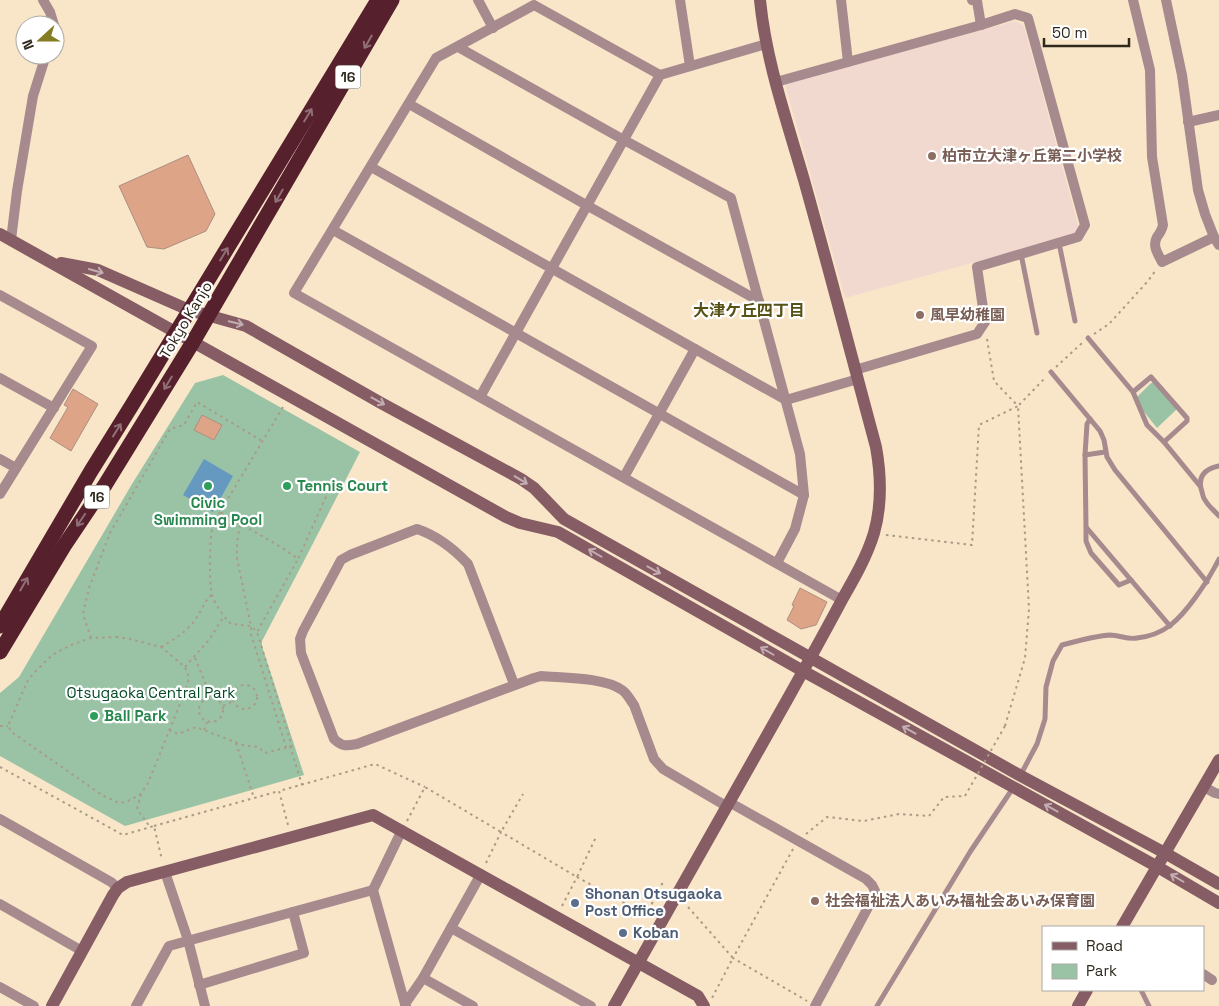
<svg xmlns="http://www.w3.org/2000/svg" width="1219" height="1006" viewBox="0 0 1219 1006" font-family="'Space Grotesk','Noto Sans JP',sans-serif">
<style>
.education{fill:#f1d9d0}
.green{fill:#9ac3a6}
.water{fill:#6699c0}
.building{fill:#dea487;stroke:#ad8e80}
.lines{fill:none;stroke-linecap:round;stroke-linejoin:round}
.path{stroke:#a99b85;stroke-width:2;stroke-dasharray:2.5 4;stroke-linecap:butt}
.lane{stroke:#a78a8e;stroke-width:5}
.street{stroke:#a78a8e;stroke-width:10}
.secondary{stroke:#865d64;stroke-width:12}
.highway{stroke:#56212d;stroke-width:15}
.path-bridge{stroke:#a99b85;stroke-width:2;stroke-dasharray:2.5 4;stroke-linecap:butt}
.oneway{stroke:#916f76}
.oneway2{stroke:#c2aeb2}
.education-dot{fill:#8d6e63;stroke:#fff;stroke-width:2}
.leisure-dot{fill:#2e9e5b;stroke:#fff;stroke-width:2}
.service-dot{fill:#5c6f8a;stroke:#fff;stroke-width:2}
.labels{text-anchor:middle;stroke-width:4.5;stroke-linejoin:round;paint-order:stroke}
.shield{fill:#fff;stroke:#6d6861;stroke-width:1}
.shield-label{font-size:14px;font-weight:bold;fill:#2f281d}
.education-label{font-size:15px;font-weight:bold;fill:#785e54;stroke:#fff;text-anchor:start}
.street-label{font-size:15px;fill:#2f281d;stroke:#fff}
.leisure-label{font-size:15px;font-weight:bold;fill:#27864d;stroke:#fff;text-anchor:start}
.park-label{font-size:15px;fill:#044926;stroke:#fff}
.service-label{font-size:15px;font-weight:bold;fill:#4e5e75;stroke:#fff;text-anchor:start}
.neighbourhood-label{font-size:16px;font-weight:bold;fill:#565215;stroke:#fff}
</style>
<rect width="100%" height="100%" fill="#f9e6c9"/>
<path class="education" d="M1015,21L1024,26L1079,228L1074,235L845,298L785,84Z"/>
<g class="green">
<path d="M223,375L360,452L306,557L262,641V646L304,775L125,826L0,756V693L19,677L132,484L195,383Z"/>
<path d="M1153,382L1177,409L1157,428L1141,408L1136,398L1150,384Z"/>
</g>
<path class="water" d="M204,459L233,476L213,512L183,495Z"/>
<g class="building">
<path d="M188,155L215,214L206,231L164,249L147,247L119,186Z"/>
<path d="M73,389L98,404L71,451L50,438L68,407L64,405Z"/>
<path d="M202,415L222,425L214,440L194,430Z"/>
<path d="M800,588L827,602L816,625L801,629L787,620L794,606L792,605Z"/>
</g>
<g class="lines">
<g class="path">
<path d="M1094,334L1109,324L1148,281L1156,270"/>
<path d="M1056,367L1082,343"/>
<path d="M283,407L220,512C246,528 274,541 298,559L334,479"/>
<path d="M220,512C218,516 215,521 213,526C209,537 209,584 212,595C216,606 223,616 231,624L251,626L257,632L298,559"/>
<path d="M240,525L237,543V558L251,626V634L286,747"/>
<path d="M886,535L972,545L979,425L1018,406L994,381L987,339"/>
<path d="M116,637L130,639L161,647L185,667L189,678L186,689L148,783L141,794L126,802L119,803L102,795L13,733L8,726L27,682L33,674L52,655L71,645L91,638Z"/>
<path d="M91,638L83,614L89,588L110,533L170,429L184,425L197,402L262,441"/>
<path d="M161,647C175,639 188,631 197,617C202,609 205,601 212,594"/>
<path d="M195,658L211,697"/>
<path d="M185,667L209,640L224,616"/>
<circle cx="245" cy="697" r="12"/>
<path d="M184,694L202,701"/>
<circle cx="211" cy="710" r="12"/>
<path d="M223,706L233,701"/>
<path d="M0,726H8"/>
<path d="M1005,726L1025,658L1029,609L1018,406L1046,377"/>
<path d="M169,730L178,734L196,727L243,745L258,747L265,753L292,746L257,632"/>
<path d="M204,730L207,722"/>
<path d="M236,743L254,798"/>
<path d="M290,746L302,785"/>
<path d="M0,767L123,835L154,826L162,860"/>
<path d="M141,794L137,809L150,827"/>
<path d="M407,821L425,787L501,832L523,794"/>
<path d="M288,825L279,791L375,764L425,787"/>
<path d="M154,826L279,791"/>
<path d="M806,834L827,817L864,821L899,814L929,816L944,797L965,796"/>
<path d="M793,849L733,958L807,1001"/>
<path d="M486,863L501,832L577,877L596,837"/>
<path d="M663,894L658,892L663,882"/>
<path d="M562,906L577,877L646,915L658,892"/>
<path d="M688,907L733,958L712,998"/>
</g>
<g class="lane">
<path d="M1059,243L1075,321"/>
<path d="M1021,254L1037,333"/>
<path d="M1088,338L1133,392L1147,425L1164,442L1200,486"/>
<path d="M1051,372L1100,431L1104,440L1107,457L1115,470L1207,582"/>
<path d="M1133,392L1151,377L1187,418V421L1164,442"/>
<path d="M1090,419L1087,424L1085,455L1086,527L1170,626"/>
<path d="M1085,455L1105,452"/>
<path d="M1219,466C1204,469 1197,477 1202,492C1203,495 1203,498 1205,500C1208,506 1215,511 1219,516"/>
<path d="M1086,528V541L1091,553L1119,585L1131,580"/>
<path d="M1020,776L1037,744L1045,719L1046,687L1053,661L1062,645C1078,641 1094,636 1110,635C1119,635 1128,640 1137,638C1165,635 1179,620 1195,598C1204,586 1212,573 1219,559"/>
<path d="M1141,990L1149,1006"/>
<path d="M877,1006L970,852L1013,788"/>
</g>
<g class="street">
<path d="M43,0L50,12L54,25"/>
<path d="M478,0L493,28"/>
<path d="M680,0L690,66"/>
<path d="M841,0L848,62"/>
<path d="M1133,0L1150,70L1152,157L1163,225C1162,230 1160,233 1157,237C1152,246 1158,254 1162,262L1214,237"/>
<path d="M1166,0L1182,75L1198,190L1205,214L1214,237L1219,245"/>
<path d="M458,47L624,140L731,198L800,454L804,495L795,529L777,563"/>
<path d="M660,75L534,5L436,58L294,293L842,600"/>
<path d="M776,82L981,25L977,1L972,0"/>
<path d="M409,104L588,206L759,301"/>
<path d="M1188,122L1219,115"/>
<path d="M371,167L786,400L858,379"/>
<path d="M333,230L804,495"/>
<path d="M11,240L17,191L33,96L46,55"/>
<path d="M0,295L92,346L0,494"/>
<path d="M855,370L977,334L985,322L977,267L1078,237L1085,225L1028,18L1015,14L981,25"/>
<path d="M0,378L54,408"/>
<path d="M480,397L660,75L766,44"/>
<path d="M0,459L16,468"/>
<path d="M624,477L695,349"/>
<path d="M514,684L468,564C453,548 438,536 417,529L350,555L341,560L303,631L300,639L301,653L334,739C343,747 346,746 357,744L534,678L541,676C563,678 604,677 622,690C627,693 630,700 634,705L654,759L663,769L726,806"/>
<path d="M1204,787L1215,793L1219,794"/>
<path d="M729,802L866,879L872,885L875,891L872,900L815,1006"/>
<path d="M0,819L111,882L118,888"/>
<path d="M402,830L373,890L405,1004"/>
<path d="M165,872L188,940L205,1006"/>
<path d="M0,904L82,951"/>
<path d="M451,928L591,1006"/>
<path d="M1203,974L1212,980"/>
<path d="M423,978L473,1006"/>
<path d="M199,985L304,953L293,912"/>
<path d="M0,987L34,1006"/>
<path d="M136,1006L169,946L373,890"/>
<path d="M406,1006L405,1004L423,978L481,874"/>
</g>
<g class="secondary">
<path d="M0,234C169,328 337,423 506,517L520,523L558,532L803,671L1156,866L1219,903"/>
<path d="M61,263L98,270L189,310L246,326L381,403L521,479L534,488L564,519L1021,776L1165,853L1219,884"/>
<path d="M1122,927L1219,760"/>
<path d="M52,1006L113,895L118,888L127,882L373,815L698,996L704,1006"/>
<path d="M614,1006C672,904 729,802 787,700C806,666 825,632 843,598C855,577 867,556 874,533C882,505 881,475 876,447C852,358 829,269 804,180C787,121 766,62 760,0"/>
<path d="M1078,1006L1087,990"/>
</g>
<g class="highway">
<path d="M0,626L91,471L132,405L378,0"/>
<path d="M0,652L64,546L105,485L193,342L392,0"/>
</g>
<path class="path-bridge" d="M965,796L1005,726"/>
</g>
<defs><path id="oneway-shaft" d="M-6 0H5M1.5-3L5.5 0L1.5 3" fill="none" stroke-width="1.6" stroke-linecap="round" stroke-linejoin="round" transform="scale(1.25)"/></defs>
<g class="oneway">
<use href="#oneway-shaft" transform="translate(368 42) rotate(120)"/>
<use href="#oneway-shaft" transform="translate(308 115) rotate(-59)"/>
<use href="#oneway-shaft" transform="translate(279 196) rotate(120)"/>
<use href="#oneway-shaft" transform="translate(224 254) rotate(-59)"/>
<use href="#oneway-shaft" transform="translate(168 383) rotate(121)"/>
<use href="#oneway-shaft" transform="translate(117 430) rotate(-58)"/>
<use href="#oneway-shaft" transform="translate(81 520) rotate(124)"/>
<use href="#oneway-shaft" transform="translate(24 584) rotate(-60)"/>
</g>
<g class="oneway2">
<use href="#oneway-shaft" transform="translate(96 271) rotate(16)"/>
<use href="#oneway-shaft" transform="translate(236 323) rotate(14)"/>
<use href="#oneway-shaft" transform="translate(378 401) rotate(29)"/>
<use href="#oneway-shaft" transform="translate(521 480) rotate(31)"/>
<use href="#oneway-shaft" transform="translate(595 553) rotate(-150)"/>
<use href="#oneway-shaft" transform="translate(654 570) rotate(29)"/>
<use href="#oneway-shaft" transform="translate(767 651) rotate(-150)"/>
<use href="#oneway-shaft" transform="translate(909 730) rotate(-151)"/>
<use href="#oneway-shaft" transform="translate(1051 808) rotate(-151)"/>
<use href="#oneway-shaft" transform="translate(1177 878) rotate(-150)"/>
</g>
<g class="education-dot">
<circle cx="932" cy="156" r="5"/>
<circle cx="920" cy="315" r="5"/>
<circle cx="815" cy="901" r="5"/>
</g>
<g class="leisure-dot">
<circle cx="208" cy="486" r="5"/>
<circle cx="287" cy="486" r="5"/>
<circle cx="94" cy="716" r="5"/>
</g>
<g class="service-dot">
<circle cx="575" cy="903" r="5"/>
<circle cx="623" cy="933" r="5"/>
</g>
<g class="labels">
<g class="shield">
<rect x="335.5" y="65.5" width="25" height="23" rx="4"/>
<rect x="84.5" y="485.5" width="25" height="23" rx="4"/>
</g>
<g class="shield-label">
<text x="348" y="82">16</text>
<text x="97" y="502">16</text>
</g>
<g class="education-label">
<text x="942" y="161">柏市立大津ヶ丘第二小学校</text>
<text x="930" y="320">風早幼稚園</text>
<text x="825" y="906">社会福祉法人あいみ福祉会あいみ保育園</text>
</g>
<g class="street-label">
<text transform="translate(186 320) rotate(-59)" y="5">Tokyo Kanjo</text>
</g>
<g class="leisure-label">
<text x="297" y="491">Tennis Court</text>
<text x="208" y="508" text-anchor="middle">Civic<tspan x="208" dy="17">Swimming Pool</tspan></text>
<text x="104" y="721">Ball Park</text>
</g>
<g class="park-label">
<text x="151" y="698">Otsugaoka Central Park</text>
</g>
<g class="service-label">
<text x="585" y="899">Shonan Otsugaoka<tspan x="585" dy="17">Post Office</tspan></text>
<text x="633" y="938">Koban</text>
</g>
<g class="neighbourhood-label">
<text x="749" y="316">大津ケ丘四丁目</text>
</g>
</g>
<rect x="1042" y="926" width="162" height="65" fill="#ffffff" stroke="#aca9a5"/>
<rect x="1052" y="942" width="25" height="8" fill="#865d64" stroke="#aca9a5"/>
<text x="1086" y="951" font-size="15" fill="#2f281d">Road</text>
<rect x="1052" y="964" width="25" height="15" fill="#9ac3a6" stroke="#aca9a5"/>
<text x="1086" y="976" font-size="15" fill="#2f281d">Park</text>
<g transform="translate(40 40) rotate(249)"><circle r="24" fill="#ffffff" stroke="#aca9a5"/>
<path d="M0-4L9 19L0 12L-9 19Z" fill="#847d24"/>
<text y="-8" font-size="14" font-weight="bold" text-anchor="middle" fill="#2f281d">N</text>
</g>
<path d="M1044 38v8h85v-8" fill="none" stroke="#2f281d" stroke-width="2.5"/>
<text x="1052" y="38" font-size="15" fill="#2f281d" stroke="#ffffff" stroke-width="4" paint-order="stroke">50 m</text>
</svg>
